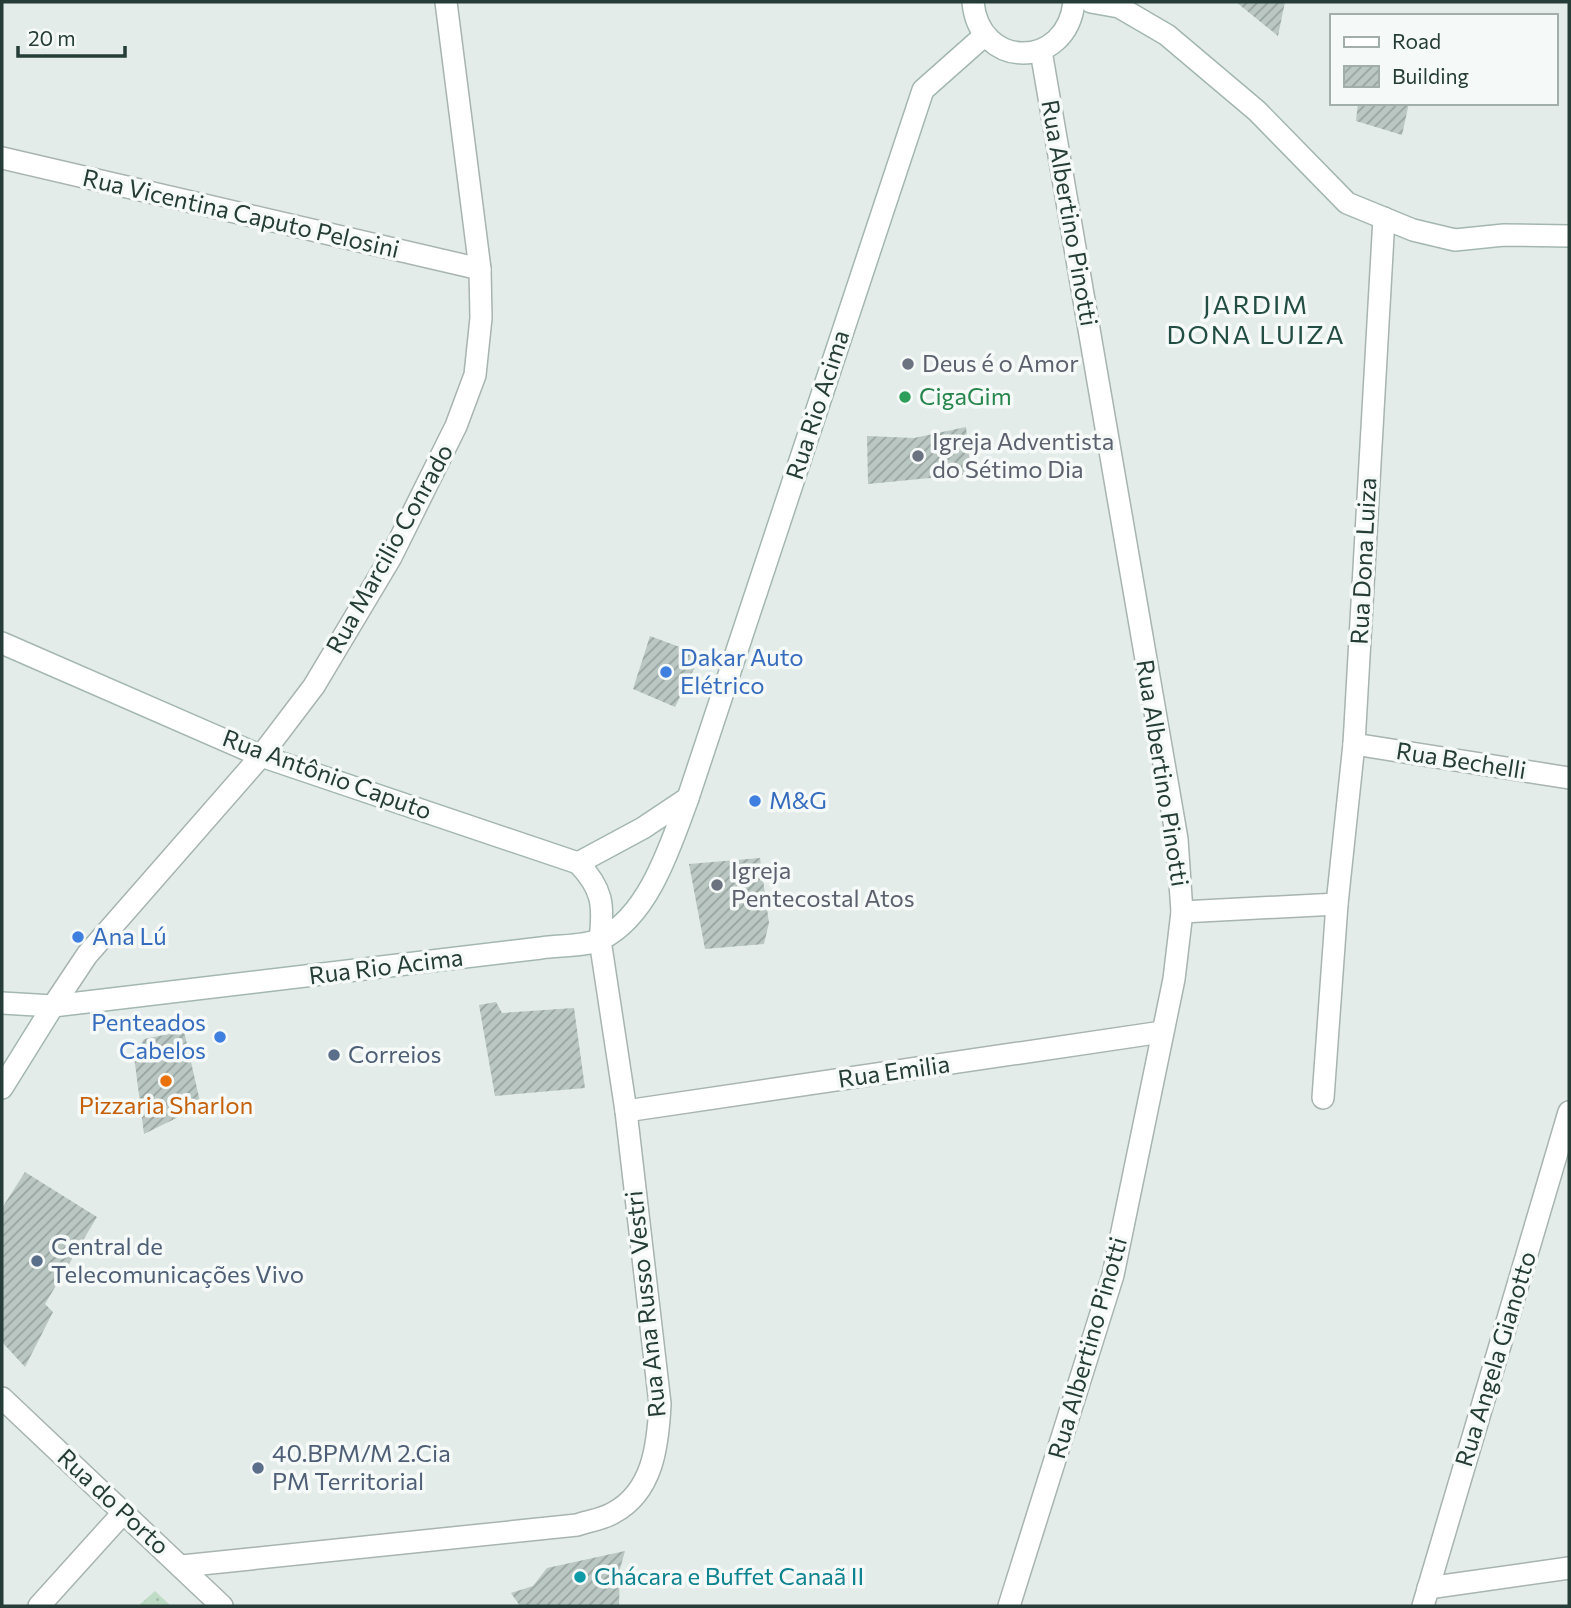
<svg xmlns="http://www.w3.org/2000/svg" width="1571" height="1608" viewBox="0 0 1571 1608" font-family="Commissioner,sans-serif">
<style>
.green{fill:url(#green-dots)}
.building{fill:url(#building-hatch)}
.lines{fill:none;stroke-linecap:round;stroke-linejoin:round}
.street-casing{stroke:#a7b4b0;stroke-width:24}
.secondary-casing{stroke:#a3b7b0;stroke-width:24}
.street{stroke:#fff;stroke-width:21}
.secondary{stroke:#fff;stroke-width:21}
.worship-dot{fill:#6b7280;stroke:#f5f9f7;stroke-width:2.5}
.leisure-dot{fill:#2e9e5b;stroke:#f5f9f7;stroke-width:2.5}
.shop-dot{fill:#3f7fe0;stroke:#f5f9f7;stroke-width:2.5}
.service-dot{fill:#5c6f8a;stroke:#f5f9f7;stroke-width:2.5}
.food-dot{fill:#e8710a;stroke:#f5f9f7;stroke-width:2.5}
.culture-dot{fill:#0f9aa8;stroke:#f5f9f7;stroke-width:2.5}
.labels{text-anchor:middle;stroke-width:7;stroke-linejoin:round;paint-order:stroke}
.street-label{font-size:24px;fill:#253d36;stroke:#f5f9f7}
.worship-label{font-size:24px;fill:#5b616d;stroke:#f5f9f7;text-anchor:start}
.leisure-label{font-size:24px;fill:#27864d;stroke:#f5f9f7;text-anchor:start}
.shop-label{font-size:24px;fill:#366cbe;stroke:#f5f9f7;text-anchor:start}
.service-label{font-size:24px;fill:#4e5e75;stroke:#f5f9f7;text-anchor:start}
.food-label{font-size:24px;fill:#c56008;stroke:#f5f9f7}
.culture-label{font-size:24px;fill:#0d838f;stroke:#f5f9f7;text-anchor:start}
.neighbourhood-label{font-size:26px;letter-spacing:2px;fill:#224d42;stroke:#f5f9f7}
</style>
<defs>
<pattern id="green-dots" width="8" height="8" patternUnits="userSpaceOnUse" patternTransform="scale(1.75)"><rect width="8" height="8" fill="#bfdcc6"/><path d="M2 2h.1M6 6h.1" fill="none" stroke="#a4beab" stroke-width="1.8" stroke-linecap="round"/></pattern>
<pattern id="building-hatch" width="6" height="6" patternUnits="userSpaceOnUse" patternTransform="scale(1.75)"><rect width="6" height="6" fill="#bac7c2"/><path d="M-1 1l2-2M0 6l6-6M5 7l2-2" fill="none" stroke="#97a39e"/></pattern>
</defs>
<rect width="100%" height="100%" fill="#e4ece9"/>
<path class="green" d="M155,1591L171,1606H138Z"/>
<g class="building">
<path d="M1236,2H1285L1278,36Z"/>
<path d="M1358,103H1409L1402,135L1356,121Z"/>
<path d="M966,427L971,474L868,484L867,436L914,438Z"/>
<path d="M650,636L701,655L675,707L633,689Z"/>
<path d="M760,858L769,923L764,944L705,949L689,864Z"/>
<path d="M496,1002L502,1013L574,1008L585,1088L495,1096L479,1005Z"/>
<path d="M184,1031L201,1106L144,1134L134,1056L144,1039Z"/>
<path d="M25,1172L97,1217L45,1304L53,1312L25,1367L2,1342V1208Z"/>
<path d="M625,1551L620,1569L619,1606H520L511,1593L533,1586L547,1568Z"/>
</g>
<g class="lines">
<defs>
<g id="street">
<path d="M2,158L480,269"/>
<path d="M1354,744L1569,778"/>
<path d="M1182,912L1337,904"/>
<path d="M53,1006L87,955L261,756L314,686L391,557L456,426L475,375L481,318L480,269L446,2"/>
<path d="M1323,1098L1337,904L1354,744L1384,218"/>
<path d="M626,1111L1162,1032"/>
<path d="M2,1398L222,1606"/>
<path d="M182,1566L577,1525C589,1521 603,1519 613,1513C653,1492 658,1445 660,1404L626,1111L600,940"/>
<path d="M1428,1588L1569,1568"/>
<path d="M39,1606L123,1513"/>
<path d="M1009,1606L1113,1275L1174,979L1182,912L1177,839L1041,51"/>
<path d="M1423,1606L1569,1112"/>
</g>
<g id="secondary">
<path d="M973,2C979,70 1067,70 1074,2"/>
<path d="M1091,2L1119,7L1167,35L1257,111L1347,203L1413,230L1455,240L1504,235L1569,236"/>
<path d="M2,643L261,756L578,863C603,889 604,905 600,940"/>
<path d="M578,863L643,828L688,798"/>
<path d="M2,1003L53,1006L541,948C559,945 585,947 601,939C649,916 671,844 688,798L923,90L985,35"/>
<path d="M2,1088L53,1006"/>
</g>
</defs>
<use href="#street" class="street-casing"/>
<use href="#secondary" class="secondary-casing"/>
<use href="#street" class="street"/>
<use href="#secondary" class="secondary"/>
</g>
<g class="worship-dot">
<circle cx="908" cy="364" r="7"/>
<circle cx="918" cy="456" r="7"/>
<circle cx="717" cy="885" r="7"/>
</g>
<circle class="leisure-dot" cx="905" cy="397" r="7"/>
<g class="shop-dot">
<circle cx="666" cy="672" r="7"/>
<circle cx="755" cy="801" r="7"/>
<circle cx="78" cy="937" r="7"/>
<circle cx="220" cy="1037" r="7"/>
</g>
<g class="service-dot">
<circle cx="334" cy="1055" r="7"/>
<circle cx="37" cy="1261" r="7"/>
<circle cx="258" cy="1468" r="7"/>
</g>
<circle class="food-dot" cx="166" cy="1081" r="7"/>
<circle class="culture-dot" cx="580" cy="1577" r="7"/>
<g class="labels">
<g class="street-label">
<text transform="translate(1069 213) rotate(80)" y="8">Rua Albertino Pinotti</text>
<text transform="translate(241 214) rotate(13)" y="8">Rua Vicentina Caputo Pelosini</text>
<text transform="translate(818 405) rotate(-72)" y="8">Rua Rio Acima</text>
<text transform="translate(390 549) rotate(-61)" y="8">Rua Marcilio Conrado</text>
<text transform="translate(1364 561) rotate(-87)" y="8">Rua Dona Luiza</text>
<text transform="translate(1461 761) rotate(9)" y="8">Rua Bechelli</text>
<text transform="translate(1162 773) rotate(81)" y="8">Rua Albertino Pinotti</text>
<text transform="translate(327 775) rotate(20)" y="8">Rua Antônio Caputo</text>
<text transform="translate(386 967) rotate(-7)" y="8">Rua Rio Acima</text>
<text transform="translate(894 1072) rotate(-8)" y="8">Rua Emilia</text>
<text transform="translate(646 1304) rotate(-96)" y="8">Rua Ana Russo Vestri</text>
<text transform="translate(1088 1348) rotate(-74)" y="8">Rua Albertino Pinotti</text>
<text transform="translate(1496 1359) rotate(-73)" y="8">Rua Angela Gianotto</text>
<text transform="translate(113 1502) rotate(43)" y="8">Rua do Porto</text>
</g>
<g class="worship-label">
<text x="922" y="372">Deus é o Amor</text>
<text x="932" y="450">Igreja Adventista<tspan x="932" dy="28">do Sétimo Dia</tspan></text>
<text x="731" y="879">Igreja<tspan x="731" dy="28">Pentecostal Atos</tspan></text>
</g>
<g class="leisure-label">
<text x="919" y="405">CigaGim</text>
</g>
<g class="shop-label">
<text x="680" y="666">Dakar Auto<tspan x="680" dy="28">Elétrico</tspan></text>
<text x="769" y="809">M&amp;G</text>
<text x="92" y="945">Ana Lú</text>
<text x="206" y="1031" text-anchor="end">Penteados<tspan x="206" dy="28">Cabelos</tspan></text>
</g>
<g class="service-label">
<text x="348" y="1063">Correios</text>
<text x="51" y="1255">Central de<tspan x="51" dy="28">Telecomunicações Vivo</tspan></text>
<text x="272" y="1462">40.BPM/M 2.Cia<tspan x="272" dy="28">PM Territorial</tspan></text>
</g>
<g class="food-label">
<text x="166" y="1114">Pizzaria Sharlon</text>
</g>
<g class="culture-label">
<text x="594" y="1585">Chácara e Buffet Canaã II</text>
</g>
<g class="neighbourhood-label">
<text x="1256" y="314">JARDIM<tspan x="1256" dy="30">DONA LUIZA</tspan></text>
</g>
</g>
<rect width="1571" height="1608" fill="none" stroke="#253d36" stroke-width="7"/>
<rect x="1330" y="14" width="228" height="91" fill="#f5f9f7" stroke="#a2aeaa" stroke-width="2"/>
<rect x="1344" y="37" width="35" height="10" fill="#ffffff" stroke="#a2aeaa" stroke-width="2"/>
<text x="1392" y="49" font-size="21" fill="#253d36">Road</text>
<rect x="1344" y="66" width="35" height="21" fill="url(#building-hatch)" stroke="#a2aeaa" stroke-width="2"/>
<text x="1392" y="84" font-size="21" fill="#253d36">Building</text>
<path d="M18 46v10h107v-10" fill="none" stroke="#253d36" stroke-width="3.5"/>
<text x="28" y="46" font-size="21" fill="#253d36" stroke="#f5f9f7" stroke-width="5" paint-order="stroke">20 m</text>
</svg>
